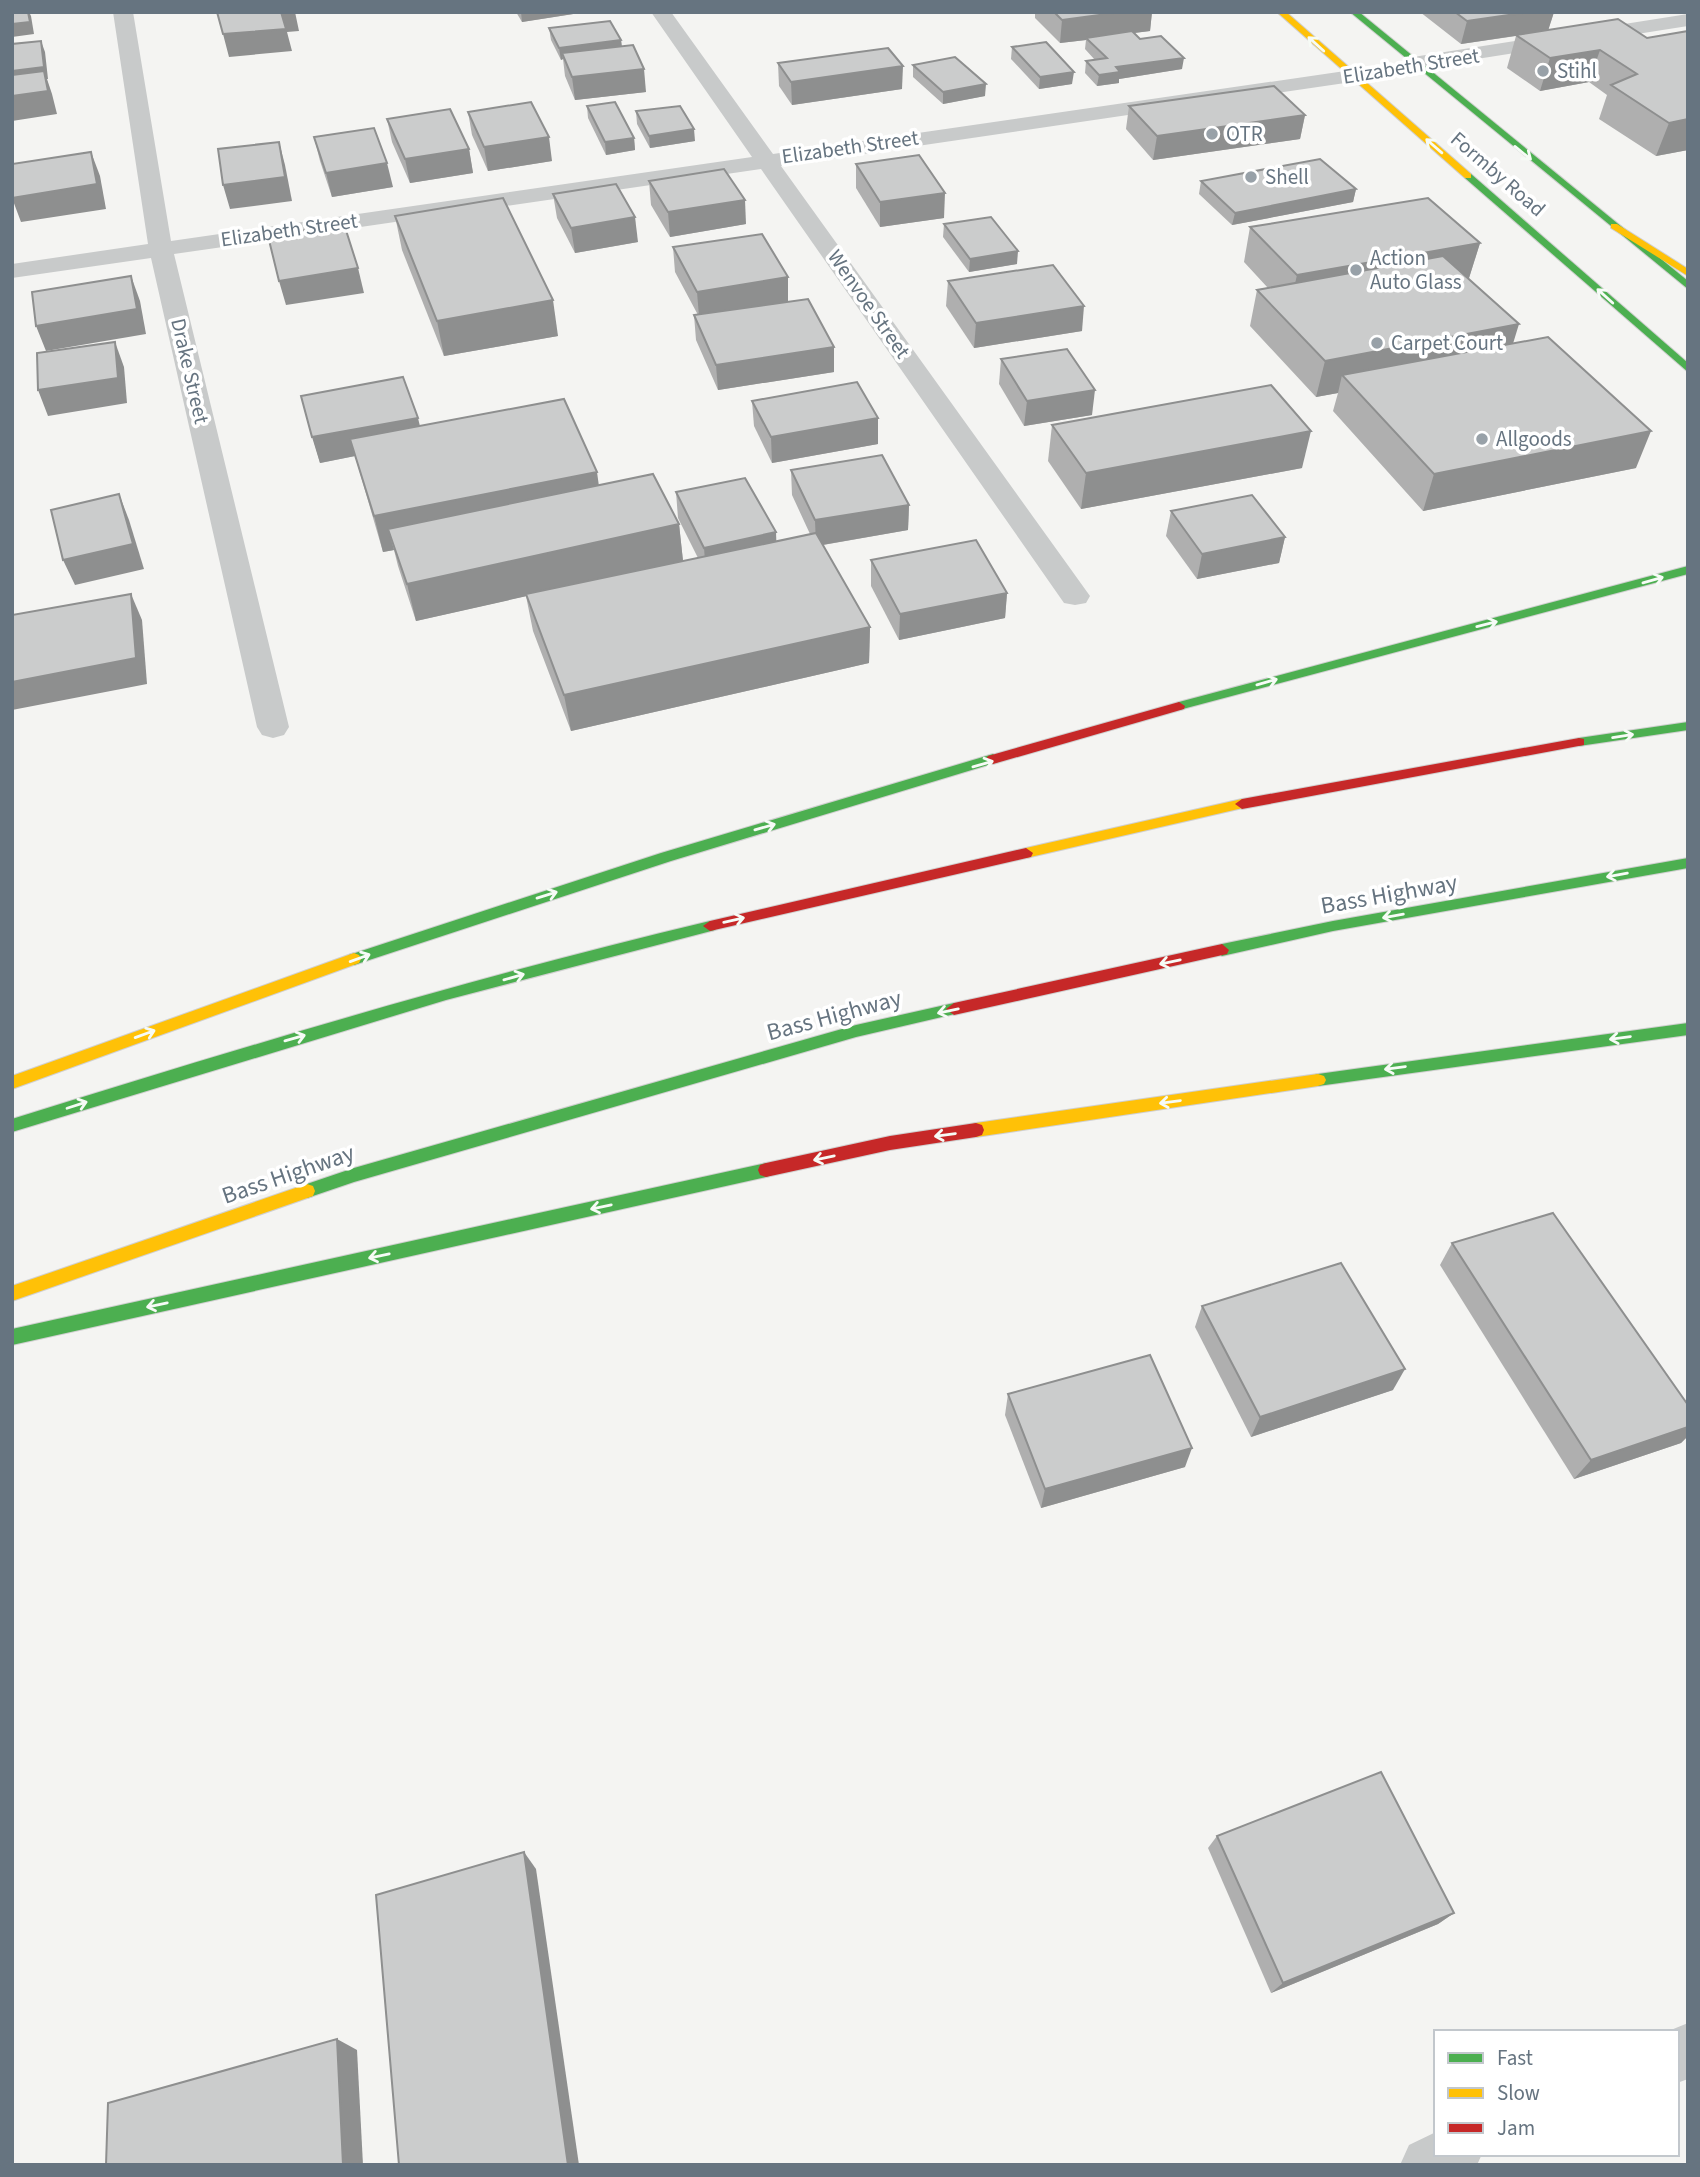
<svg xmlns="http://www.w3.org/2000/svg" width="1700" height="2177" viewBox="0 0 1700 2177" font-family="'Source Sans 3',sans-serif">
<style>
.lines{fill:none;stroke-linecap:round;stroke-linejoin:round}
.fast-casing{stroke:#d0d0d0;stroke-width:2}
.slow-casing{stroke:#d0d0d0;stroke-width:2}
.jam-casing{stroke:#d0d0d0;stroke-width:2}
.street{fill:#c8caca;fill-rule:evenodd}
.fast{fill:#4caf50;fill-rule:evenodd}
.slow{fill:#ffc107;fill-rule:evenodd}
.jam{fill:#c62828;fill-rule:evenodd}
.wall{fill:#afafaf}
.shaded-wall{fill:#8e8f8f}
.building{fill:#cbcccc;stroke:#8e8f8f;stroke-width:2}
.oneway{stroke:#f6fbf6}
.poi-dot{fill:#98a1a8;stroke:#fff;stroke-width:2.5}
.labels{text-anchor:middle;stroke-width:7;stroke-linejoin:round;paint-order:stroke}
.far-street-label{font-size:21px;fill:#667480;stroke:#fff}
.far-poi-label{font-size:21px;fill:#667480;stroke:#fff;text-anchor:start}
.street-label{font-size:24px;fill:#667480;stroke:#fff}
</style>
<rect width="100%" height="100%" fill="#f4f4f2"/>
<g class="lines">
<defs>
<g id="fast">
<path d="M1350,12H1359L1688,281V289Z"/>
<path d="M1465,174H1471L1688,363V372L1465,178Z"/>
<path d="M1688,566V574L1179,710L1173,706L1179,702Z"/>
<path d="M1688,722V730L1579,746L1572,742L1579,738Z"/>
<path d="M993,754L1000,759L998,762L671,861L354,965L347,959L349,955L661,853Z"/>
<path d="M1688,858V868L1333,931L1222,956L1215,950L1222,944L1333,921Z"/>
<path d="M710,921L717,926L715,930L446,1000L12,1132V1119C243,1047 474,977 710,921Z"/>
<path d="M954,1003L962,1009L959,1013L856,1037L354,1182L307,1198L301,1196L299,1191L301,1186L354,1168L856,1025Z"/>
<path d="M1688,1023V1035L1318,1086L1312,1084L1310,1080L1312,1076L1318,1074Z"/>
<path d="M766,1163L772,1165L774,1170L772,1175L766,1177L12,1345V1329Z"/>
</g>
<g id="slow">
<path d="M1277,12H1286L1471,174V178H1465Z"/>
<path d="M1611,224H1617L1688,269V276L1611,228Z"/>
<path d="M1242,799L1247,801L1249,804L1247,807L1026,858L1019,853L1026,848Z"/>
<path d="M354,953L359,955L361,959L359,963L12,1089V1076Z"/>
<path d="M1318,1074L1324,1076L1326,1080L1324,1084L1318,1086L976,1137L970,1135L968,1130L970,1125L976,1123Z"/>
<path d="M307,1184L313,1186L315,1191L313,1196L12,1301V1286Z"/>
</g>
<g id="jam">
<path d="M1179,702L1185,706L1184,709L993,764L986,759L988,756Z"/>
<path d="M1579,738L1584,739V745L1242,809L1235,804L1242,799Z"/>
<path d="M1026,848L1033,853L1031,857L710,931L703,926L710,921Z"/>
<path d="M1222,944L1229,950L1227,954L954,1015L946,1009L954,1003Z"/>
<path d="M976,1123L982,1125L984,1130L982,1135L976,1137L890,1150L766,1177L760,1175L758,1170L760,1165L766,1163L890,1136Z"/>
</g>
</defs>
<use href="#fast" class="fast-casing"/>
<use href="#slow" class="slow-casing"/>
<use href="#jam" class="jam-casing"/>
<g class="street">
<path d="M113,12H133L171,241L752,157L651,12H671L773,154L1352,70L1362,76L1352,82L781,166L1090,596L1086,603L1075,605L1064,603L761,169L174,254L289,727L284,735L273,738L262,735L257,727L151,258L12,278V264L148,244Z"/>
<path d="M1688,14V26L1413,69L1403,63L1413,57Z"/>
<path d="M1688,2023V2079L1677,2083V2032H1666Z"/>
<path d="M1436,2132V2154H1482L1477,2165H1400L1409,2145Z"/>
</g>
<use href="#fast" class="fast"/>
<use href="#slow" class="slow"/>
<use href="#jam" class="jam"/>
</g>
<g class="wall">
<path d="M516,12H586L522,22Z"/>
<path d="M1035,12H1152L1150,31L1133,33L1140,39L1182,69L1119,79V83L1097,86L1085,73L1086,61L1095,60L1085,49L1086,40L1060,43L1035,18Z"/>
<path d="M1420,12H1554L1548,30L1647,38L1688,31V150L1656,156L1599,119L1607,95L1589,82L1540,91L1507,68L1516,36L1461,44Z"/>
<path d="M549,28L621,40L622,46L646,92L575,100L565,76L563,59L561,60L551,40Z"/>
<path d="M1012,47L1072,84L1039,89L1011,59Z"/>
<path d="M778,63L902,89L792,105L779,86Z"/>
<path d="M913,65L985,96L943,104L913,77Z"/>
<path d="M587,106L634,138L635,150L606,155L588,118Z"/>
<path d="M1129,106L1305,115L1300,139L1153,160L1126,129Z"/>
<path d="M636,111L695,141L650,148L637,124Z"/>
<path d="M468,112L552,161L488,171L472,135Z"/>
<path d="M387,119L469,149L473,173L410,183L392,142Z"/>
<path d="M314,137L393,187L332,197L320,161Z"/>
<path d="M856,164L944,218L880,227L856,188Z"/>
<path d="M649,181L746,224L670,237L651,205Z"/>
<path d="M1201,181L1356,189L1353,202L1232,225L1199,194Z"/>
<path d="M553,194L638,242L575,253L557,218Z"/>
<path d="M395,216L558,336L444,356L402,250Z"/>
<path d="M944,224L1017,264L969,272L943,237Z"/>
<path d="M1250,227L1480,243L1469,278L1468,279L1513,344L1636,468L1423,511L1333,411L1338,393L1316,397L1250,326L1257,290L1268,288L1244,262Z"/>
<path d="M673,247L788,302L834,347V372L718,390L696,340L694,315H698L675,272Z"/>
<path d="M948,281L1082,331L974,348L946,306Z"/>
<path d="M1001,359L1092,415L1024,426L999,384Z"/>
<path d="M301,396L420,426L599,485L679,524L683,561L698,558L678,518L676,492L776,532V541L810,534L792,495L791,470L909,505L908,530L823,545L870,627L869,663L571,731L533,631L526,596L416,621L398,566L394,550L383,552L355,456L320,463Z"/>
<path d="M752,401L878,444L772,463L754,426Z"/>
<path d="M1052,425L1302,468L1081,509L1048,461Z"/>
<path d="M1171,511L1285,537L1279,563L1197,579L1166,536Z"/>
<path d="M871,560L1007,593L1005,618L899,640L871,586Z"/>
<path d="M1452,1243L1688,1405V1436L1681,1443L1574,1479L1440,1265Z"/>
<path d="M1202,1306L1393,1390L1251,1437L1195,1327Z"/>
<path d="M1008,1394L1185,1467L1041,1508L1005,1415Z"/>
<path d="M1217,1836L1454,1913L1438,1924L1271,1993L1208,1848Z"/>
</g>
<g class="shaded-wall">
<path d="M28,12H29L31,16L34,34L12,37V24Z"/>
<path d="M281,12H295L299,31L287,32L292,51L229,57L223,34Z"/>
<path d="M521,12H586L522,22Z"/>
<path d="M1122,12H1152L1150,31L1087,39L1086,38V40L1060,43L1062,20Z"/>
<path d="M1529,12H1554L1548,31L1461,44L1467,21Z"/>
<path d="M621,40L622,51L562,53L563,59L561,60L559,48Z"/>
<path d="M41,41L45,52L48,79H47L52,94L57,114L12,121V71Z"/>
<path d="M1600,50L1589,82L1540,91L1550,58Z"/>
<path d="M1184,58L1182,69L1119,79V83L1097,86L1099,75L1116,67Z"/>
<path d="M903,66L902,89L792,105L791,82Z"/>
<path d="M644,69L646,92L575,100L572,77Z"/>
<path d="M1074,72L1072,84L1039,89L1040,77Z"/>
<path d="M986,84L985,96L943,104V92Z"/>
<path d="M1305,115L1300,139L1153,160L1157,136Z"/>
<path d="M1688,119V150L1656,156L1669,123Z"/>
<path d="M694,129L695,141L650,148L649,136Z"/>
<path d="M549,137L552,161L488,171L484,147Z"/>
<path d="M634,138L635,150L606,155L605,142Z"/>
<path d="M279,142L285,165L292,201L230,209L223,185Z"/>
<path d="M469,149L473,173L410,183L405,159Z"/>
<path d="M91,152L100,176L106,209L21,222L12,198Z"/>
<path d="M387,163L393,187L332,197L326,173Z"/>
<path d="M1356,189L1353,202L1232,225L1235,213Z"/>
<path d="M945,193L944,218L880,227V202Z"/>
<path d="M745,200L746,224L670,237L668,212Z"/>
<path d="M635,217L638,242L575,253L571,228Z"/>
<path d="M1480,243L1469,278L1289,310L1297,275Z"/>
<path d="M1018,251L1017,264L969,272L970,259Z"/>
<path d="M358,268L364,293L286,305L279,281Z"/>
<path d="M131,276L140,301L146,334L46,351L36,326Z"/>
<path d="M788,277V302L699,316L697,292Z"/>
<path d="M553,300L558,336L444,356L437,321Z"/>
<path d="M1084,306L1082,331L974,348L976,323Z"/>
<path d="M1519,324L1508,360L1342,375L1338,393L1316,397L1325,361Z"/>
<path d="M115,342L124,367L127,403L48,416L38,390Z"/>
<path d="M834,347V372L718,390L716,365Z"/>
<path d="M1095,390L1092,415L1024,426L1027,401Z"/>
<path d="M418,418L424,443L350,439L355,456L320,463L312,437Z"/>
<path d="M878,418V444L772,463L771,437Z"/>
<path d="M1311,431L1302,468L1081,509L1086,473Z"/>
<path d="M1651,431L1636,468L1423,511L1434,474Z"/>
<path d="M597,472L602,508L388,529L394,550L383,552L374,516Z"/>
<path d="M119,494L129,520L144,569L75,585L63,560Z"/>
<path d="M909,505L908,530L816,546L815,520Z"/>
<path d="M679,524L683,561L416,621L407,584Z"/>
<path d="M776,532L777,558L706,573L704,548Z"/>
<path d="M1285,537L1279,563L1197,579L1202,554Z"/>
<path d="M1007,593L1005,618L899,640L900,614Z"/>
<path d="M131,594L142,620L147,684L12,710V682Z"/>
<path d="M870,627L869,663L571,731L564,695Z"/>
<path d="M1405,1369L1393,1390L1251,1437L1260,1417Z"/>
<path d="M1688,1427V1436L1681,1443L1574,1479L1591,1460Z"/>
<path d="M1192,1448L1185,1467L1041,1508L1045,1489Z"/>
<path d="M524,1852L536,1869L579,2165H568Z"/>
<path d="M1454,1913L1438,1924L1271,1993L1283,1983Z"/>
<path d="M337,2039L357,2050L363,2165H343Z"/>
</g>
<g class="building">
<path d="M12,12H28L30,22L12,24Z"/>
<path d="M217,12H281L286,29L223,34Z"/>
<path d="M1054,12H1122L1062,20Z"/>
<path d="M1455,12H1529L1467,21Z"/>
<path d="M1618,19L1647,38L1688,31V119L1669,123L1611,85L1637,74L1600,50L1550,58L1516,35Z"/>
<path d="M610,21L621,40L559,48L549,28Z"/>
<path d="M1132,31L1140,39L1161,36L1184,58L1116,67L1120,72L1099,75L1086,61L1107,58L1086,38Z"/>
<path d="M41,41L44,67L12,71V44Z"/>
<path d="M1046,42L1074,72L1040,77L1012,47Z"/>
<path d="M633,45L644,69L572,77L562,53Z"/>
<path d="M888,48L903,66L791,82L778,63Z"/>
<path d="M955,57L986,84L943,92L913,65Z"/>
<path d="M44,71L48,91L12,96V75Z"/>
<path d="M1274,86L1305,115L1157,136L1129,106Z"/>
<path d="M531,102L549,137L484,147L468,112Z"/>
<path d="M615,102L634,138L605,142L587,106Z"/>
<path d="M680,106L694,129L649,136L636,111Z"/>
<path d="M450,109L469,149L405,159L387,119Z"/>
<path d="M374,128L387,163L326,173L314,137Z"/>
<path d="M279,142L285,177L223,185L218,149Z"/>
<path d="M91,152L97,184L12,198V164Z"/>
<path d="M919,155L945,193L880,202L856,164Z"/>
<path d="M1320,159L1356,189L1235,213L1201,181Z"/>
<path d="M724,169L745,200L668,212L649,181Z"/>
<path d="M616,184L635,217L571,228L553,194Z"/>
<path d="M503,198L553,300L437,321L395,216Z"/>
<path d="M1428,198L1480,243L1297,275L1250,227Z"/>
<path d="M991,217L1018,251L970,259L944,224Z"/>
<path d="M344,224L358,268L279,281L268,236Z"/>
<path d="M762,234L788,277L697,292L673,247Z"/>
<path d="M1443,256L1519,324L1325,361L1257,290Z"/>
<path d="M1053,265L1084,306L976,323L948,281Z"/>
<path d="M131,276L137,309L36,326L32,292Z"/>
<path d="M808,299L834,347L716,365L694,315Z"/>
<path d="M1548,337L1651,431L1434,474L1342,375Z"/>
<path d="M115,342L118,378L38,390L37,353Z"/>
<path d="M1067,349L1095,390L1027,401L1001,359Z"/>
<path d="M403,377L418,418L312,437L301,396Z"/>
<path d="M857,382L878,418L771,437L752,401Z"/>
<path d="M1271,385L1311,431L1086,473L1052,425Z"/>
<path d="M564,399L597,472L374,516L350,439Z"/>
<path d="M882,455L909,505L815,520L791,470Z"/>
<path d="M653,474L679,524L407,584L388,529Z"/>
<path d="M745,478L776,532L704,548L676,492Z"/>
<path d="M119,494L133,544L63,560L51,510Z"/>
<path d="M1252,495L1285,537L1202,554L1171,511Z"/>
<path d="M816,533L870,627L564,695L526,594Z"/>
<path d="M976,540L1007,593L900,614L871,560Z"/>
<path d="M131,594L136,658L12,682V615Z"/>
<path d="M1553,1213L1688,1405V1427L1591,1460L1452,1243Z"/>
<path d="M1341,1263L1405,1369L1260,1417L1202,1306Z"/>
<path d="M1150,1355L1192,1448L1045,1489L1008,1394Z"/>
<path d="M1381,1772L1454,1913L1283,1983L1217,1836Z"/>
<path d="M524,1852L568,2165H399L376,1895Z"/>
<path d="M337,2039L343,2165H106L108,2103Z"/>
</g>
<defs><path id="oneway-shaft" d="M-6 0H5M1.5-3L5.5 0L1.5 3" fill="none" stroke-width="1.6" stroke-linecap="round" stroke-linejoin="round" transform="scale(1.75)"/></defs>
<g class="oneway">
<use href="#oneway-shaft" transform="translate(1316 44) rotate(-138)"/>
<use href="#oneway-shaft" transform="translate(1434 146) rotate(-139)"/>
<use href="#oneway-shaft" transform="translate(1523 153) rotate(39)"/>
<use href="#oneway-shaft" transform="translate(1605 296) rotate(-138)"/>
<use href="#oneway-shaft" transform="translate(1653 580) rotate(-16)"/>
<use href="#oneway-shaft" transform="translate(1487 624) rotate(-14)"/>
<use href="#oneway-shaft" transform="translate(1267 682) rotate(-16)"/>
<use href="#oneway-shaft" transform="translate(1623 736) rotate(-9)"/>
<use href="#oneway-shaft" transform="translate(983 764) rotate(-16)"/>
<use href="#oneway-shaft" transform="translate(765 827) rotate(-16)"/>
<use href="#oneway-shaft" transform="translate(1617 875) rotate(170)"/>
<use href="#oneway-shaft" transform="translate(547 895) rotate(-17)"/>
<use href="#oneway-shaft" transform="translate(1393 916) rotate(170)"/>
<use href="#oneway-shaft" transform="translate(734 920) rotate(-13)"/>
<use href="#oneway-shaft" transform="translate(360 958) rotate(-20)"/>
<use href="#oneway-shaft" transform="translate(1170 962) rotate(168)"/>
<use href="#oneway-shaft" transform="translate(514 977) rotate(-16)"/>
<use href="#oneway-shaft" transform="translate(948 1011) rotate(168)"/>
<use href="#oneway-shaft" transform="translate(145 1034) rotate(-20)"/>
<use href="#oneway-shaft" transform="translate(295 1038) rotate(-16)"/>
<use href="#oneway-shaft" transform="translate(1620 1038) rotate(172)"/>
<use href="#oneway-shaft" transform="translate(1395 1068) rotate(172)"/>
<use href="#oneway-shaft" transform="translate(1170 1102) rotate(172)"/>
<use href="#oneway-shaft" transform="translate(77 1105) rotate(-18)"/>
<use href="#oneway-shaft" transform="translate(945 1135) rotate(172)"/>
<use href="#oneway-shaft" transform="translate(824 1158) rotate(168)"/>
<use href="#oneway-shaft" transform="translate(601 1207) rotate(168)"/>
<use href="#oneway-shaft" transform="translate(379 1256) rotate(168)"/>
<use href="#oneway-shaft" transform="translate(157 1305) rotate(168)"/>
</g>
<g class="poi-dot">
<circle cx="1543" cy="71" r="7"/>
<circle cx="1212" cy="134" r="7"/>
<circle cx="1251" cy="177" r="7"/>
<circle cx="1356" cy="270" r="7"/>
<circle cx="1377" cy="343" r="7"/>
<circle cx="1482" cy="439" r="7"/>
</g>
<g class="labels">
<g class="far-street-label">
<text transform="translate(1411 66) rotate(-9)" y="7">Elizabeth Street</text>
<text transform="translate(850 147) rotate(-8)" y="7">Elizabeth Street</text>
<text transform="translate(1498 174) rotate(41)" y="7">Formby Road</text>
<text transform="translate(289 230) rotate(-8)" y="7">Elizabeth Street</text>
<text transform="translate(869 304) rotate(55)" y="7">Wenvoe Street</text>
<text transform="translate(190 371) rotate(77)" y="7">Drake Street</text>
</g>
<g class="far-poi-label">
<text x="1557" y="78">Stihl</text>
<text x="1226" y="141">OTR</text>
<text x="1265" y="184">Shell</text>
<text x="1370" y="265">Action<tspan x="1370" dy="24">Auto Glass</tspan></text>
<text x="1391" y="350">Carpet Court</text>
<text x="1496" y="446">Allgoods</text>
</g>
<g class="street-label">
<text transform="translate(1389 894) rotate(-10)" y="8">Bass Highway</text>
<text transform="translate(834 1015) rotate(-15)" y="8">Bass Highway</text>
<text transform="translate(288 1174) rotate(-19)" y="8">Bass Highway</text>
</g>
</g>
<rect width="1700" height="2177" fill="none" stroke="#667480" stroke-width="28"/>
<rect x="1434" y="2030" width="245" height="126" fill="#ffffff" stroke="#c2c7cc" stroke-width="2"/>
<rect x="1448" y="2053" width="35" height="10" fill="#4caf50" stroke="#c2c7cc" stroke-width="2"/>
<text x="1497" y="2065" font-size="21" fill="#667480">Fast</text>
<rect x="1448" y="2088" width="35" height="10" fill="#ffc107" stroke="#c2c7cc" stroke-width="2"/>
<text x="1497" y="2100" font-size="21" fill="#667480">Slow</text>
<rect x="1448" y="2123" width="35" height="10" fill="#c62828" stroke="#c2c7cc" stroke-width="2"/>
<text x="1497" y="2135" font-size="21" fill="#667480">Jam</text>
</svg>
